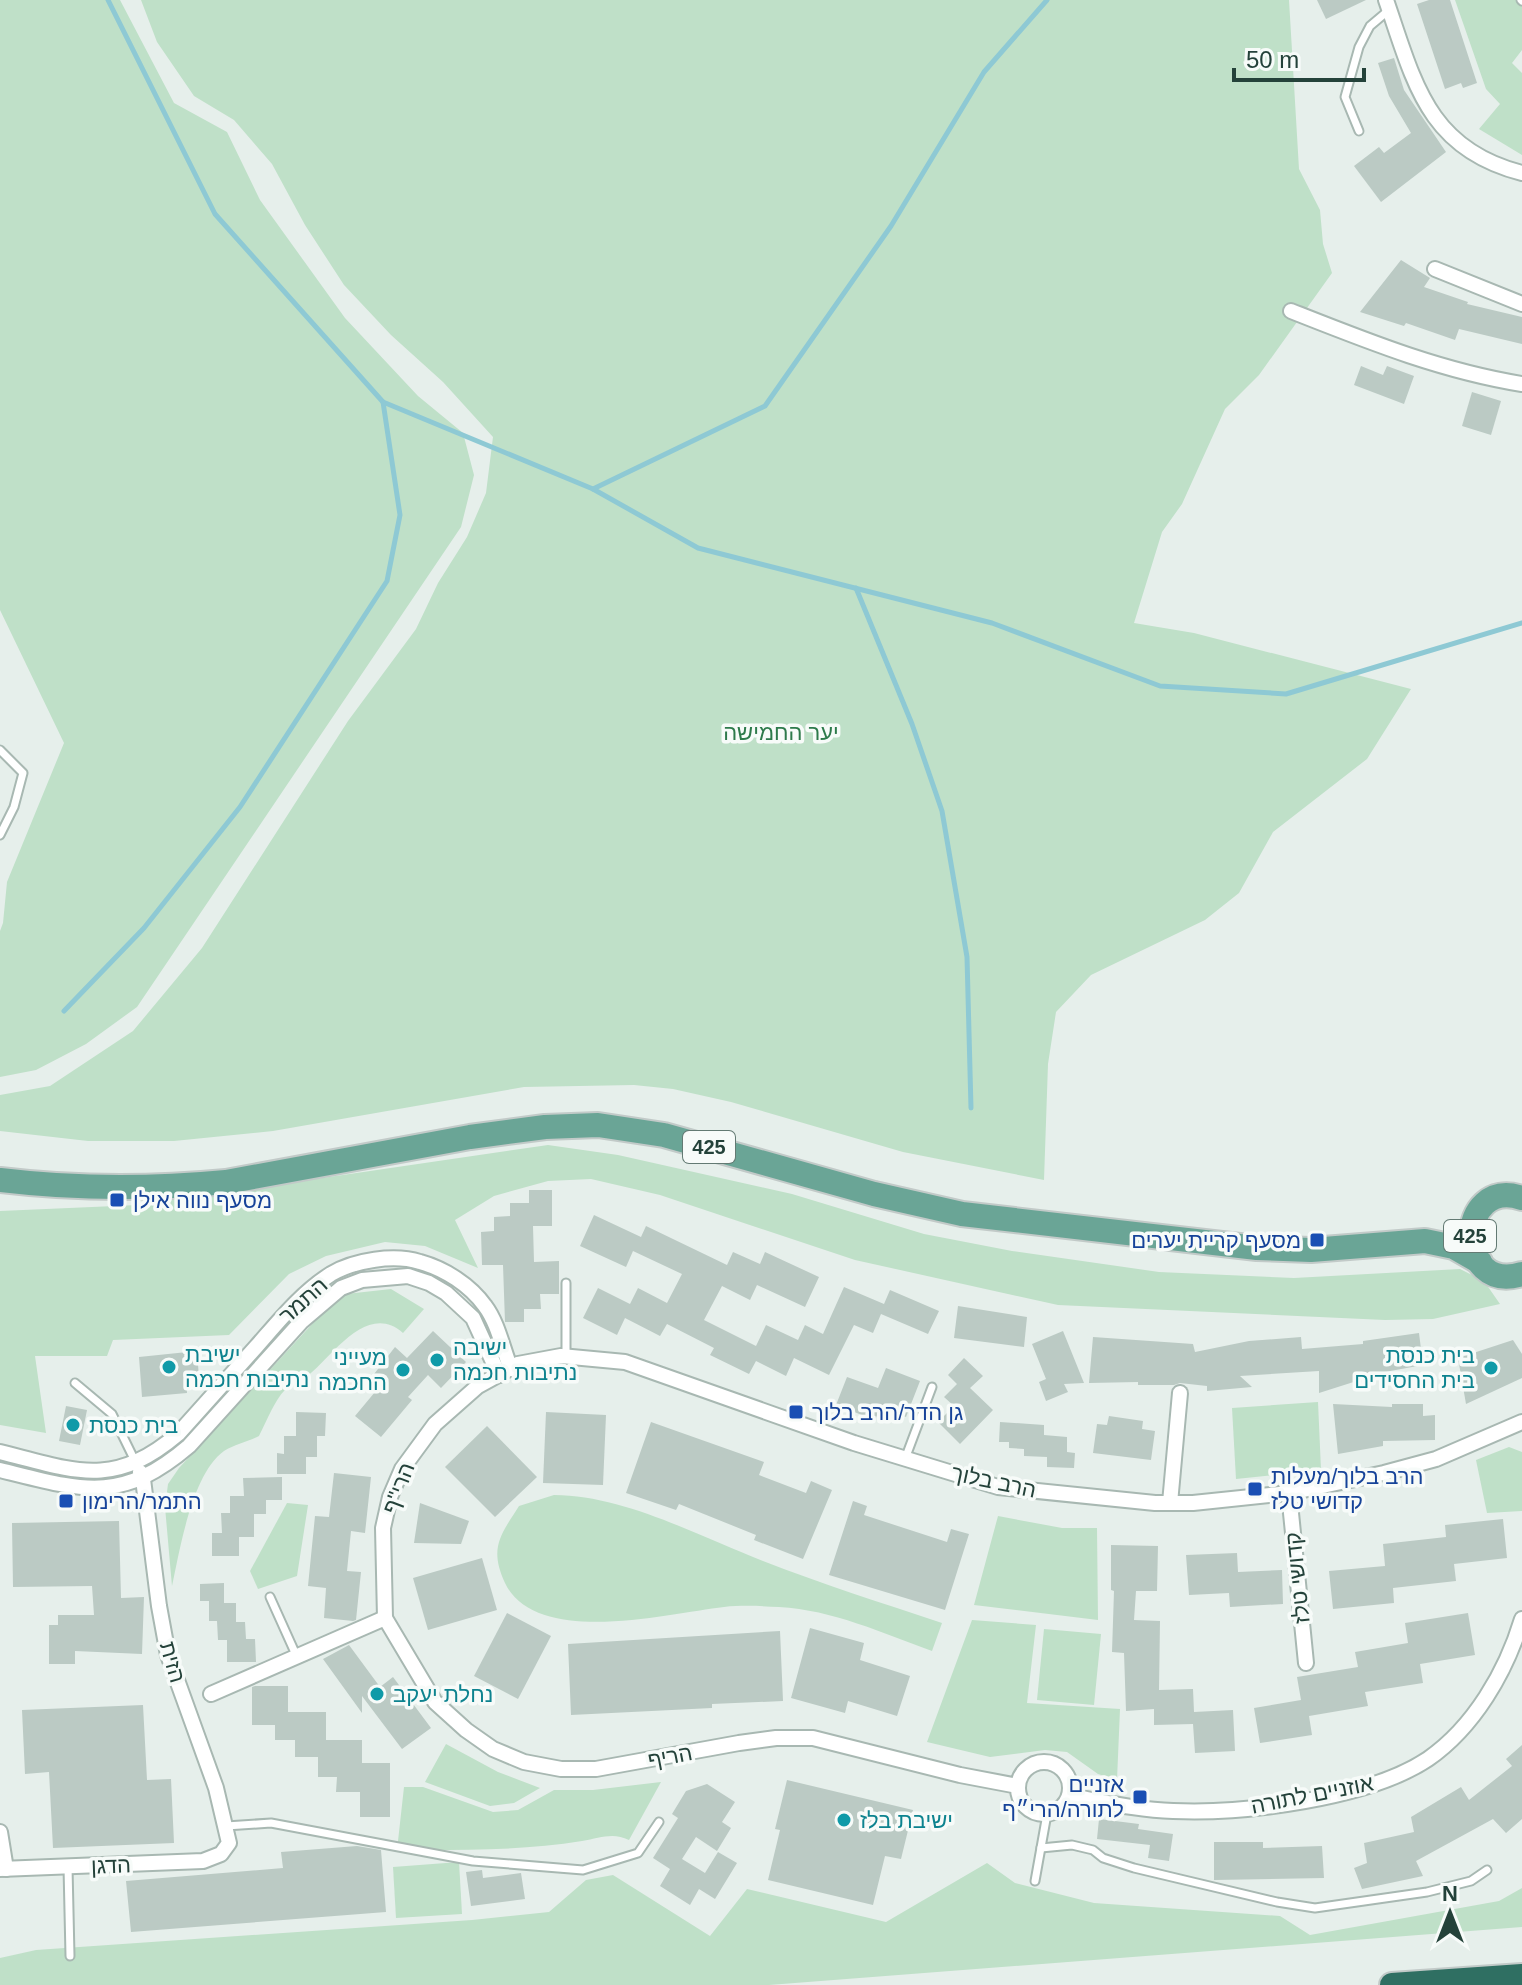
<svg xmlns="http://www.w3.org/2000/svg" width="1522" height="1985" viewBox="0 0 1522 1985" font-family="Arial,'Noto Sans Hebrew',sans-serif">
<style>
.green{fill:#bfe0c8}
.lines{fill:none;stroke-linecap:round;stroke-linejoin:round}
.stream{stroke:#8ec9d4;stroke-width:5}
.building{fill:#bbcac4}
.lane-casing{stroke:#a8b8b2;stroke-width:11}
.street-casing{stroke:#a8b8b2;stroke-width:18}
.primary-casing{stroke:#c2cac8;stroke-width:28}
.highway-casing{stroke:#c2cac8;stroke-width:28}
.lane{stroke:#fff;stroke-width:7}
.street{stroke:#fff;stroke-width:14}
.primary{stroke:#6aa596;stroke-width:24}
.highway{stroke:#2f6f62;stroke-width:24}
.transit-dot{fill:#1a4fb4;stroke:#f7fbf9;stroke-width:3}
.culture-dot{fill:#0f9aa8;stroke:#f7fbf9;stroke-width:3}
.labels{text-anchor:middle;stroke-width:7;stroke-linejoin:round;paint-order:stroke}
.shield{fill:#f7fbf9;stroke:#637a73;stroke-width:2}
.shield-label{font-size:20px;font-weight:bold;fill:#24423a}
.park-label{font-size:22px;fill:#2d7a4b;stroke:#f7fbf9}
.transit-label{font-size:22px;fill:#164399;stroke:#f7fbf9;text-anchor:start}
.street-label{font-size:22px;fill:#24423a;stroke:#f7fbf9}
.culture-label{font-size:22px;fill:#0d838f;stroke:#f7fbf9;text-anchor:start}
</style>
<rect width="100%" height="100%" fill="#e6efeb"/>
<g class="green">
<path d="M0,0H120L174,103L227,132L260,200L345,318L418,396L463,433L474,475L461,527L137,1007L86,1044L36,1070L0,1077V931L3,923L7,882L64,743L0,610Z"/>
<path d="M141,0H1289L1299,169L1320,210L1323,244L1332,273L1259,375L1225,409L1182,504L1162,532L1134,623L1194,633L1411,689L1367,759L1273,832L1239,893L1205,920L1091,975L1056,1012L1048,1064L1044,1180L903,1152L731,1102L673,1089L634,1085L524,1087L273,1131L174,1141H88L0,1131V1095L50,1086L133,1031L202,948L348,721L416,629L438,583L467,537L486,493L493,437L443,382L391,335L344,285L305,225L272,164L234,120L194,96L157,42Z"/>
<path d="M1455,0H1522V50L1512,63L1522,73V155L1479,129L1500,104L1486,89Z"/>
<path d="M548,1145L618,1155L792,1194L924,1234L1012,1251L1159,1272L1294,1278L1460,1269L1484,1281L1500,1304L1433,1319L1385,1320L1058,1305L855,1260L660,1195L591,1179L548,1181L494,1196L455,1220L478,1268L425,1246L385,1242L326,1256L289,1274L229,1335L113,1340L107,1356H35L46,1433L0,1425V1211L138,1205Z"/>
<path d="M391,1289L424,1309L403,1333C366,1300 330,1360 305,1378C300,1382 292,1383 288,1387C275,1398 267,1421 259,1436C247,1442 235,1444 224,1451C192,1474 180,1549 172,1586L165,1507L168,1484L179,1468L326,1309L346,1294Z"/>
<path d="M1318,1402L1321,1470L1236,1479L1232,1408Z"/>
<path d="M1509,1447L1522,1452V1511L1487,1513L1476,1460Z"/>
<path d="M554,1495C623,1495 699,1536 763,1561C822,1584 882,1603 942,1623L932,1651C882,1633 833,1610 779,1607C762,1606 742,1605 724,1607C670,1613 536,1648 505,1583C489,1548 500,1536 519,1506Z"/>
<path d="M287,1503L308,1505L297,1576L258,1589L250,1571Z"/>
<path d="M998,1516L1062,1528H1097L1098,1620L974,1605Z"/>
<path d="M972,1620L1036,1625L1027,1703L1120,1709L1117,1780L1098,1774L1067,1752L1045,1750L990,1757L927,1742Z"/>
<path d="M1044,1629L1101,1634L1094,1705L1037,1700Z"/>
<path d="M446,1744L498,1772L540,1788L514,1803L490,1806L425,1782Z"/>
<path d="M661,1782L629,1840C613,1832 600,1838 582,1841C521,1851 458,1850 397,1850L404,1787H423L493,1812L518,1810L554,1790H593Z"/>
<path d="M459,1862L462,1914L396,1918L393,1867Z"/>
<path d="M987,1863L1015,1883L1094,1903L1280,1916L1310,1935L1499,1901L1522,1888V1927L769,1985H0V1958L36,1950L472,1920L549,1912L586,1880L613,1875L710,1936L747,1889L886,1922Z"/>
</g>
<g class="lines">
<g class="stream">
<path d="M108,0L215,214L383,402L593,489L698,548L992,623L1160,686L1286,694L1522,623"/>
<path d="M593,489L765,406L891,226L984,72L1047,0"/>
<path d="M856,588L912,724L942,811L967,957L971,1108"/>
<path d="M64,1011L144,928L240,807L387,581L400,515L383,402"/>
</g>
</g>
<g class="building">
<path d="M1317,0H1366L1326,19Z"/>
<path d="M1429,0H1450L1477,83L1463,88L1461,83L1445,89L1417,4Z"/>
<path d="M1394,58L1404,90L1446,152L1381,202L1354,166L1379,147L1384,153L1411,133L1389,96L1378,63Z"/>
<path d="M1401,260L1430,278L1424,287L1468,302L1467,304L1522,317V344L1459,329L1455,340L1406,323L1404,326L1360,312Z"/>
<path d="M1361,366L1383,375L1387,366L1414,376L1404,404L1354,385Z"/>
<path d="M1472,392L1501,401L1491,435L1462,426Z"/>
<path d="M529,1190H552V1226H533L534,1262L559,1261V1294H540L541,1309H524V1322H505L503,1265H482L481,1232L494,1231V1217L510,1216V1203H529Z"/>
<path d="M594,1215L641,1237L646,1226L727,1265L733,1252L760,1264L765,1252L819,1277L805,1307L757,1285L750,1300L722,1286L704,1320L756,1346L766,1325L798,1340L805,1325L823,1334L844,1287L884,1304L890,1290L939,1311L928,1334L881,1314L873,1333L854,1325L829,1375L794,1358L786,1376L756,1361L749,1374L710,1355L714,1348L667,1324L660,1336L625,1318L617,1335L583,1318L598,1288L630,1304L638,1288L667,1303L682,1274L633,1251L626,1267L580,1246Z"/>
<path d="M958,1306L1027,1317L1024,1347L954,1338Z"/>
<path d="M433,1331L466,1362L441,1388L428,1375L408,1397L412,1400L381,1437L355,1416L380,1386L371,1378L395,1347L407,1358Z"/>
<path d="M1063,1331L1084,1383L1064,1384L1068,1392L1046,1401L1039,1382L1046,1379L1032,1344Z"/>
<path d="M1419,1333L1423,1365L1363,1376V1379L1319,1393V1371L1240,1376L1252,1387L1207,1391V1386L1180,1383L1174,1385H1138V1382L1089,1383L1093,1337L1193,1344L1195,1352L1249,1341L1301,1337L1302,1349L1363,1344V1341Z"/>
<path d="M1513,1340L1522,1354V1378L1466,1404L1458,1358Z"/>
<path d="M197,1351L199,1378L186,1379L187,1393L142,1397L139,1357Z"/>
<path d="M964,1358L983,1376L970,1388L993,1410L960,1444L938,1422L954,1406L944,1397L957,1384L948,1375Z"/>
<path d="M886,1368L920,1381L906,1417L880,1408L875,1420L836,1405L847,1377L878,1388Z"/>
<path d="M1333,1404L1392,1407V1404H1423V1416L1435,1415V1440L1383,1441V1446L1338,1454Z"/>
<path d="M66,1406L87,1410L80,1445L59,1441Z"/>
<path d="M296,1412L326,1413L325,1436H317V1457H306V1474H277V1453L284,1454V1436H296Z"/>
<path d="M546,1412L606,1415L603,1485L543,1483Z"/>
<path d="M1109,1416L1143,1421L1142,1429L1155,1431L1151,1460L1093,1453L1097,1424L1107,1425Z"/>
<path d="M651,1422L764,1462L759,1475L806,1493L811,1481L832,1490L803,1559L754,1540L756,1535L679,1504L676,1510L626,1493Z"/>
<path d="M1000,1422L1044,1425V1435L1067,1437V1452L1075,1453L1074,1468L1047,1467V1457L1024,1456V1449L1009,1448V1442H999Z"/>
<path d="M487,1426L537,1477L495,1517L445,1467Z"/>
<path d="M334,1473L371,1477L365,1533L351,1531L347,1571L361,1572L356,1620L353,1621L324,1618L326,1588L308,1586L315,1516L329,1517Z"/>
<path d="M282,1477V1500H266V1514H254V1537H239V1556H212V1533H222L221,1513H230V1496H244L243,1478Z"/>
<path d="M853,1501L867,1506L864,1515L947,1542L951,1529L969,1534L945,1610L829,1575Z"/>
<path d="M420,1503L469,1521L461,1544L414,1543Z"/>
<path d="M1503,1519L1507,1558L1454,1564L1456,1581L1393,1588L1394,1603L1333,1609L1329,1571L1385,1566L1383,1544L1446,1537L1445,1525Z"/>
<path d="M119,1521L121,1598L144,1597L142,1654L75,1651V1664H49V1625H58V1615H94L92,1586L13,1587L12,1523Z"/>
<path d="M1111,1545L1158,1546L1157,1591H1136L1134,1620L1160,1621L1159,1690L1193,1689L1194,1712L1233,1710L1235,1751L1195,1753L1193,1724L1154,1725V1709L1126,1711L1124,1653L1112,1652L1114,1591L1111,1590Z"/>
<path d="M1237,1553L1238,1572L1282,1570L1283,1604L1230,1607L1229,1593L1189,1595L1186,1555Z"/>
<path d="M482,1558L497,1610L428,1630L413,1578Z"/>
<path d="M224,1583V1603H236V1622H245L246,1639H255L256,1662H227V1640H218L217,1621H209V1601H200V1584Z"/>
<path d="M507,1613L551,1636L518,1699L474,1676Z"/>
<path d="M1468,1613L1475,1655L1420,1664L1423,1683L1365,1692L1368,1706L1309,1716L1312,1735L1260,1743L1254,1708L1301,1700L1297,1677L1358,1667L1355,1652L1408,1643L1405,1623Z"/>
<path d="M810,1628L864,1643L860,1660L910,1676L897,1716L848,1701L845,1713L791,1698Z"/>
<path d="M780,1631L783,1701L712,1704V1708L571,1715L568,1644Z"/>
<path d="M349,1645L380,1687L393,1677L431,1728L402,1749L362,1696V1713L323,1659Z"/>
<path d="M255,1686H288V1712H326V1740H362V1763H390V1817H360V1792H336L337,1777H318V1757H295V1740H275V1725H252V1687Z"/>
<path d="M143,1705L147,1780L171,1779L174,1843L53,1848L49,1772L25,1774L22,1710Z"/>
<path d="M1522,1745V1819L1506,1833L1493,1819L1416,1861L1423,1876L1362,1889L1354,1868L1367,1863L1364,1843L1414,1832L1411,1817L1461,1787L1469,1800L1512,1766L1506,1759Z"/>
<path d="M787,1780L913,1810L901,1859L885,1856L873,1905L768,1880L780,1830L775,1829Z"/>
<path d="M707,1784L735,1802L722,1822L731,1828L717,1851L696,1837L682,1859L705,1873L718,1852L737,1863L715,1899L699,1889L690,1905L660,1886L670,1869L653,1858L678,1818L672,1814L686,1791Z"/>
<path d="M1099,1819L1139,1824L1138,1829L1173,1834L1169,1861L1148,1858L1150,1845L1097,1839Z"/>
<path d="M1214,1842H1263V1848L1322,1846L1324,1878L1214,1880Z"/>
<path d="M357,1846L381,1850L386,1912L131,1932L126,1881L283,1868L281,1852Z"/>
<path d="M482,1870L483,1878L521,1873L525,1899L471,1906L466,1872Z"/>
</g>
<g class="lines">
<defs>
<g id="lane">
<path d="M1521,0L1522,1"/>
<path d="M1359,131L1345,97L1359,47L1370,26L1389,10"/>
<path d="M0,750L23,773L14,807L0,835"/>
<path d="M566,1283V1356"/>
<path d="M75,1383L112,1414L135,1461"/>
<path d="M905,1459L932,1387"/>
<path d="M270,1597L297,1657"/>
<path d="M226,1826L271,1823L473,1861L583,1870L638,1853L659,1822"/>
<path d="M1041,1848L1072,1845L1093,1850L1103,1858L1134,1868L1277,1902L1315,1908L1427,1892L1471,1881L1487,1870"/>
<path d="M68,1867L70,1956"/>
<path d="M1035,1881L1047,1814"/>
</g>
<g id="street">
<path d="M1386,0C1414,81 1427,149 1522,173"/>
<path d="M1435,269L1522,304"/>
<path d="M1291,311C1367,341 1441,371 1522,384"/>
<path d="M0,1452C75,1471 113,1489 178,1434C204,1405 230,1376 256,1347C279,1321 301,1293 331,1274C355,1260 394,1254 420,1262C445,1269 470,1285 485,1306C498,1323 503,1350 511,1369"/>
<path d="M0,1470C81,1490 120,1505 189,1446L301,1322L341,1288L362,1280L408,1276L429,1283L446,1293L473,1318L499,1375"/>
<path d="M1289,1493L1306,1663"/>
<path d="M1170,1503L1180,1393"/>
<path d="M211,1694L385,1618"/>
<circle cx="1044" cy="1788" r="26"/>
<path d="M1018,1786L960,1775L813,1738H776L739,1743L596,1769H561L524,1762L493,1749L466,1730L435,1702L385,1618L383,1528L390,1497L402,1469L435,1424L478,1386L518,1364L561,1356L625,1362L854,1443L998,1487L1155,1503H1193L1289,1493L1384,1473L1436,1459L1522,1422"/>
<path d="M1070,1796C1104,1802 1138,1810 1173,1811C1244,1814 1368,1799 1428,1759C1474,1727 1506,1672 1522,1619"/>
<path d="M0,1832L6,1869"/>
<path d="M0,1869L203,1861L221,1854L229,1843L216,1788L168,1655L159,1606L143,1479L140,1472"/>
</g>
<g id="primary">
<path d="M0,1180C74,1189 152,1189 226,1182L470,1137L545,1127L598,1125L664,1135L874,1194L962,1214L1257,1248L1311,1250L1425,1241L1454,1247L1480,1262"/>
<path d="M1522,1198C1456,1176 1454,1295 1522,1274"/>
</g>
<path id="highway" d="M1392,1985L1522,1976"/>
</defs>
<use href="#lane" class="lane-casing"/>
<use href="#street" class="street-casing"/>
<use href="#primary" class="primary-casing"/>
<use href="#highway" class="highway-casing"/>
<use href="#lane" class="lane"/>
<use href="#street" class="street"/>
<use href="#primary" class="primary"/>
<use href="#highway" class="highway"/>
</g>
<g class="transit-dot">
<rect x="109" y="1192" width="16" height="16" rx="4"/>
<rect x="1309" y="1232" width="16" height="16" rx="4"/>
<rect x="788" y="1404" width="16" height="16" rx="4"/>
<rect x="1247" y="1481" width="16" height="16" rx="4"/>
<rect x="58" y="1493" width="16" height="16" rx="4"/>
<rect x="1132" y="1789" width="16" height="16" rx="4"/>
</g>
<g class="culture-dot">
<circle cx="437" cy="1360" r="8"/>
<circle cx="169" cy="1367" r="8"/>
<circle cx="1491" cy="1368" r="8"/>
<circle cx="403" cy="1370" r="8"/>
<circle cx="73" cy="1425" r="8"/>
<circle cx="377" cy="1694" r="8"/>
<circle cx="844" cy="1820" r="8"/>
</g>
<g class="labels">
<g class="shield">
<rect x="683" y="1131" width="52" height="32" rx="6"/>
<rect x="1444" y="1220" width="52" height="32" rx="6"/>
</g>
<g class="shield-label">
<text x="709" y="1154">425</text>
<text x="1470" y="1243">425</text>
</g>
<g class="park-label">
<text x="781" y="740">יער החמישה</text>
</g>
<g class="transit-label">
<text x="133" y="1208">מסעף נווה אילן</text>
<text x="1301" y="1248" text-anchor="end">מסעף קריית יערים</text>
<text x="812" y="1420">גן הדר/הרב בלוך</text>
<text x="1271" y="1484">הרב בלוך/מעלות<tspan x="1271" dy="25">קדושי טלז</tspan></text>
<text x="82" y="1509">התמר/הרימון</text>
<text x="1124" y="1792" text-anchor="end">אזניים<tspan x="1124" dy="25">לתורה/הרי״ף</tspan></text>
</g>
<g class="street-label">
<text transform="translate(303 1300) rotate(-42)" y="8">התמר</text>
<text transform="translate(994 1481) rotate(12)" y="8">הרב בלוך</text>
<text transform="translate(398 1488) rotate(-69)" y="8">הרי"ף</text>
<text transform="translate(1297 1578) rotate(-96)" y="8">קדושי טלז</text>
<text transform="translate(173 1662) rotate(74)" y="8">הזית</text>
<text transform="translate(670 1756) rotate(-11)" y="8">הריף</text>
<text transform="translate(1312 1794) rotate(-11)" y="8">אוזניים לתורה</text>
<text transform="translate(111 1865) rotate(-2)" y="8">הדגן</text>
</g>
<g class="culture-label">
<text x="453" y="1355">ישיבה<tspan x="453" dy="25">נתיבות חכמה</tspan></text>
<text x="185" y="1362">ישיבת<tspan x="185" dy="25">נתיבות חכמה</tspan></text>
<text x="1475" y="1363" text-anchor="end">בית כנסת<tspan x="1475" dy="25">בית החסידים</tspan></text>
<text x="387" y="1365" text-anchor="end">מעייני<tspan x="387" dy="25">החכמה</tspan></text>
<text x="89" y="1433">בית כנסת</text>
<text x="393" y="1702">נחלת יעקב</text>
<text x="860" y="1828">ישיבת בלז</text>
</g>
</g>
<g transform="translate(1450 1913)" stroke="#f7fbf9" stroke-width="6" paint-order="stroke">
<path d="M0-6L14 30L0 20L-14 30Z" fill="#24423a"/>
<text y="-12" font-size="22" font-weight="bold" text-anchor="middle" fill="#24423a">N</text>
</g>
<path d="M1234 68v12h130v-12" fill="none" stroke="#24423a" stroke-width="4"/>
<text x="1246" y="68" font-size="24" fill="#24423a" stroke="#f7fbf9" stroke-width="6" paint-order="stroke">50 m</text>
</svg>
